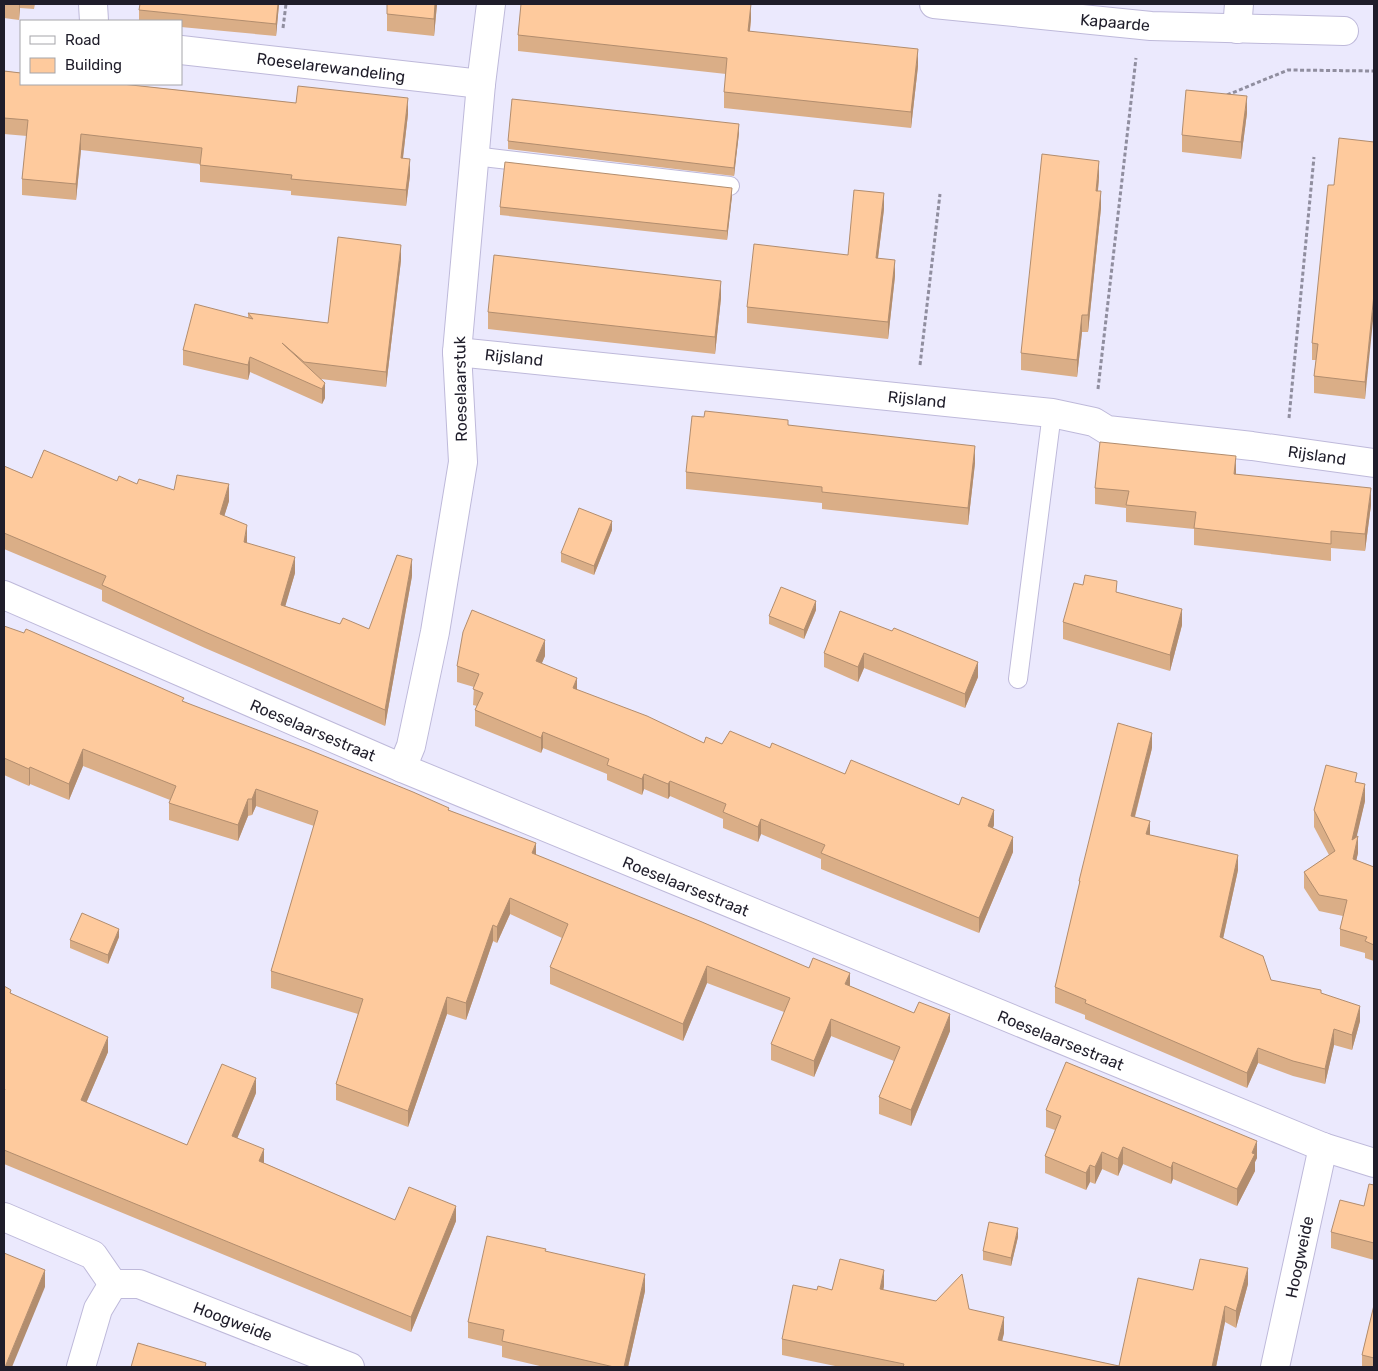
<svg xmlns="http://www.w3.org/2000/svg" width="1378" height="1371" viewBox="0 0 1378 1371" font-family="Rubik,sans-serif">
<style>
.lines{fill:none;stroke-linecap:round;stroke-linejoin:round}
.lane-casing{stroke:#beb9da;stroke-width:20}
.street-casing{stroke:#beb9da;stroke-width:30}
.path{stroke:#908e9f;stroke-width:3;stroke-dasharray:4 2.5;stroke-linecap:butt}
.lane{stroke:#fff;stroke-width:18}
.street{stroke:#fff;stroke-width:28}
.wall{fill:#daae87}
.shaded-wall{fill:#b28d6e}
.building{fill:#feca9d;stroke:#b28d6e}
.labels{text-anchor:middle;stroke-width:4;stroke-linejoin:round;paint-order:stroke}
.street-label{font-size:16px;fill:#1f1d2a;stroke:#fff}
</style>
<rect width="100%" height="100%" fill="#ebe9fd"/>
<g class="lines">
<defs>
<g id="lane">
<path d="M474,156L730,186"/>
<path d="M1018,679L1052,413"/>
</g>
<g id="street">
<path d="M93,4L94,21"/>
<path d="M934,4L1151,26L1344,31"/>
<path d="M1237,29L1239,4"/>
<path d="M181,50L481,84"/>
<path d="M457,352L1052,413L1094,422L1107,430L1252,446L1374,463"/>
<path d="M4,595L402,768L1323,1147L1374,1163"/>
<path d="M402,768L411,746L435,632L463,462L457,352L481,84L491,4"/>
<path d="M4,1217L93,1255L113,1284"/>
<path d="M81,1367L98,1309L113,1284H139L350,1367"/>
<path d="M1275,1367L1323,1147"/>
</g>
</defs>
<use href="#lane" class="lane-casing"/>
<use href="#street" class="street-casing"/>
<g class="path">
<path d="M283,28L286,4"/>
<path d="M1227,95L1288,70L1374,71"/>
<path d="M920,365L940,194"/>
<path d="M1098,389L1136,58"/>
<path d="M1289,418L1314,157"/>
</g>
<use href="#lane" class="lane"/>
<use href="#street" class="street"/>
</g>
<g class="wall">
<path d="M4,4H35L34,9L20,8L19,20L4,18Z"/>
<path d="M279,4L276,36L181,27V21H139V10Z"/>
<path d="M387,4H437L434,36L387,31Z"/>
<path d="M751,19L750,31L918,66L911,128L724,108V92L726,74L518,51V35Z"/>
<path d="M4,71L296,103L408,114L403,158L410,175L406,206L291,195V191L200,182V164L81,150L76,200L22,195V179L27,136L4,134Z"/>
<path d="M1247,113L1241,159L1182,152V135Z"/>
<path d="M739,133L734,176L508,149V141Z"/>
<path d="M1374,142L1365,399L1314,393V376L1316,360H1312V343L1334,185Z"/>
<path d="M1099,178L1098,191L1101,208L1088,332H1082L1077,377L1021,370V353Z"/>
<path d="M732,196L727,240L500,215V207Z"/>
<path d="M884,209L878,258L895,276L888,339L747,323V307L848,255Z"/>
<path d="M401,260L386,387L321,379L325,398L322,404L250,372L248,380L183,365V350L248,318V313L328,323Z"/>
<path d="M721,298L715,354L488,329V312Z"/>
<path d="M788,425L975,463L968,525L822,509V503L686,489V472Z"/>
<path d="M4,466L32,478L117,481L174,490L229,501L224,516L247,543L295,573L285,606L340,624L369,629L412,576L385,726L205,648L102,601V590L4,549Z"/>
<path d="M1236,474L1371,505L1365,551L1331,548V561L1194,545V529L1126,522V508L1095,504V488Z"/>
<path d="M612,530L594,575L561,562V553Z"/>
<path d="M1117,592L1182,625L1170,671L1063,639V622Z"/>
<path d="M816,610L804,639L769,624V616Z"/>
<path d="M840,611L978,677L965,708L864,668L858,682L824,667V653Z"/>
<path d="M4,626L184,702L449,810L536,855L850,986L950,1031L911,1126L879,1114V1097L894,1061L831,1036L814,1077L771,1060V1044L784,1012L707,983L683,1041L550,984V967L562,938L510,914L497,943L493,941L466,1020L447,1014L408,1127L336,1100V1084L358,1014L271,988V971L314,826L256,806L252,815L248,816L238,841L169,820V803L170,800L83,766L69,800L30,784L29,786L4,775Z"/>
<path d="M545,656L541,664L577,690L704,743L770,748L994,825L993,828L1013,852L979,933L821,869V859L761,834L758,842L723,828V819L670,796L668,799L644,789L642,795L607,780V774L543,748L541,753L475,726V710L477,706L473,705L474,687L457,682V666Z"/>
<path d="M1152,748L1135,817L1150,835L1238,870L1223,939L1271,980L1321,994L1360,1021L1352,1050L1334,1045L1325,1084L1293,1076L1258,1063L1247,1088L1085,1019V1015L1055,1003V987L1079,888V881Z"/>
<path d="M1357,782L1365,801L1356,837L1358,853L1356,860L1374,867V961L1365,958V953L1340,946V929L1343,916L1319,911L1304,888V872L1329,855L1314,827V810Z"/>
<path d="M119,937L108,964L70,948V940Z"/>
<path d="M4,986L11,993L108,1052L86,1103L187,1145L256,1093L237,1138L264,1163L395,1220L456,1221L411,1332L4,1164Z"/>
<path d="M1046,1110L1257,1158L1255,1162V1171L1237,1206L1173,1179L1171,1184L1123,1164L1118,1176L1102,1169L1095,1184L1090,1182L1086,1190L1045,1173V1156L1055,1130L1046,1127Z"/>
<path d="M1374,1185V1260L1331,1248V1232L1364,1206Z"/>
<path d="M1018,1237L1011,1266L983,1260V1251Z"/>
<path d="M546,1251L645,1291L628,1367H544L502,1357V1346L468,1338V1322Z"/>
<path d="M1248,1284L1236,1328L1225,1322L1216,1367H840L782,1355V1339L817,1290L884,1286L883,1290L969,1309L1004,1333L1002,1341L1119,1366L1193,1290Z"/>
<path d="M1374,1305V1367H1362V1355Z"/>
</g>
<g class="shaded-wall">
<path d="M19,4H20L19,20Z"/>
<path d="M278,4H279L276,36V24Z"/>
<path d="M435,4H437L434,36V19Z"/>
<path d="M751,4V19L748,47V31Z"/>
<path d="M918,49V66L911,128V112Z"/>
<path d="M1247,96V113L1241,159V142Z"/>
<path d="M408,98V114L401,174V158Z"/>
<path d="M739,124V133L734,176V168Z"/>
<path d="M81,134V150L76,200V184Z"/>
<path d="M410,159V175L406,206V190Z"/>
<path d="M1099,161V178L1096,208V191Z"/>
<path d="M732,188V196L727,240V231Z"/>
<path d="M1101,191V208L1088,332V315Z"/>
<path d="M884,193V209L876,274V258Z"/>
<path d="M401,245V260L386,387V372Z"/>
<path d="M895,260V276L888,339V322Z"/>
<path d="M721,281V298L715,354V337Z"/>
<path d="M1374,294V311L1365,399V382Z"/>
<path d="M1082,315V332L1077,377V360Z"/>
<path d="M250,357V372L248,380V365Z"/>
<path d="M325,383V398L322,404V389Z"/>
<path d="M975,446V463L968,525V508Z"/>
<path d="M1236,456V473L1234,490V474Z"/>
<path d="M229,484V501L220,530V514Z"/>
<path d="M1371,488V505L1365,551V534Z"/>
<path d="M612,521V530L594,575V566Z"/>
<path d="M247,525V542L244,558V542Z"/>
<path d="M295,557V573L281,621V605Z"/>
<path d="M412,559V576L385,726V710Z"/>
<path d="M816,601V610L804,639V630Z"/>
<path d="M1182,609V625L1170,671V655Z"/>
<path d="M545,640V656L536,677V661Z"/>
<path d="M864,653V668L858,682V667Z"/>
<path d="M978,662V677L965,708V694Z"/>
<path d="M577,678V694L573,688Z"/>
<path d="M543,732V748L541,753V738Z"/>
<path d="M1152,733V748L1131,831V816Z"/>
<path d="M83,749V766L69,800V784Z"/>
<path d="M30,767V784L29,786V769Z"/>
<path d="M644,774V789L642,795V779Z"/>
<path d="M670,781V796L668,799V784Z"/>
<path d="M1365,784V801L1352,857V840Z"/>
<path d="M256,789V806L252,815V799Z"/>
<path d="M248,799V816L238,841V825Z"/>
<path d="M994,810V825L988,841V826Z"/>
<path d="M761,819V834L758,842V827Z"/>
<path d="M1150,821V837L1146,834Z"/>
<path d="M1358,836V853L1353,875V859Z"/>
<path d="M1013,837V852L979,933V918Z"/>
<path d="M536,843V860L532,853Z"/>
<path d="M1238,855V870L1220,952V937Z"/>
<path d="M510,898V914L497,943V927Z"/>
<path d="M493,925V941L466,1020V1003Z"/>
<path d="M119,929V937L108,964V955Z"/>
<path d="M707,966V983L683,1041V1024Z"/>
<path d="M850,973V990L845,984Z"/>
<path d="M447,997V1014L408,1127V1111Z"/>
<path d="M1360,1006V1021L1352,1050V1035Z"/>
<path d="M950,1014V1031L911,1126V1110Z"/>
<path d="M831,1019V1036L814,1077V1061Z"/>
<path d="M1334,1029V1045L1325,1084V1069Z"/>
<path d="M108,1037V1052L81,1115V1100Z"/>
<path d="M1258,1048V1063L1247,1088V1073Z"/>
<path d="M256,1078V1093L232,1151V1136Z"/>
<path d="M1257,1141V1158L1255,1162V1171L1237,1206V1189Z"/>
<path d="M1123,1147V1164L1118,1176V1159Z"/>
<path d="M264,1149V1164L259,1161Z"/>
<path d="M1102,1152V1169L1095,1184V1167Z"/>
<path d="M1173,1162V1179L1171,1184V1168Z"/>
<path d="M1090,1165V1182L1086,1190V1173Z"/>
<path d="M456,1206V1221L411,1332V1317Z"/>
<path d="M1018,1228V1237L1011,1266V1258Z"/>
<path d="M1248,1268V1284L1236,1328V1311Z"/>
<path d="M45,1270V1287L12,1367H5Z"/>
<path d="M884,1270V1286L880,1306V1289Z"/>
<path d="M645,1274V1291L628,1367H624Z"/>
<path d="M1225,1306V1322L1216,1367H1212Z"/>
<path d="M1004,1317V1333L998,1357V1340Z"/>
</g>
<g class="building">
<path d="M140,4H278L276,24L139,10Z"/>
<path d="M387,4H435L434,19L387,14Z"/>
<path d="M521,4H751L748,31L918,49L911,112L724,92L727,58L518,35Z"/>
<path d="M4,71L21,73V84H122L296,103L298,86L408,98L401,158L410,159L406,190L291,179L292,175L200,165L202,148L81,134L76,184L22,179L28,120L4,118Z"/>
<path d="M1186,90L1247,96L1241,142L1182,135Z"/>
<path d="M512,99L739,124L734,168L508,141Z"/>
<path d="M1339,138L1374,142V294L1365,382L1314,376L1318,344L1312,343L1328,185H1334Z"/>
<path d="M1042,154L1099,161L1096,191H1101L1088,315H1082L1077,360L1021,353Z"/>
<path d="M505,162L732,188L727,231L500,207Z"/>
<path d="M854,190L884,193L876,258L895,260L888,322L747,307L754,244L848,255Z"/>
<path d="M338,237L401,245L386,372L304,362L282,343L325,383L322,389L250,357L248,365L183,350L195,304L253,319L248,313L328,323Z"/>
<path d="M494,255L721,281L715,337L488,312Z"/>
<path d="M705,411L788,420V425L975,446L968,508L822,492V487L686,472L692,416L704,417Z"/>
<path d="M1100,442L1236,456L1234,474L1371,488L1365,534L1331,531V544L1194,528L1196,512L1126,505L1129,491L1095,488Z"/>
<path d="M44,450L117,481L119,476L137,484L139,479L174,490L177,475L229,484L220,514L247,525L244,542L295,557L281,605L340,624L343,618L369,629L397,555L412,559L385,710L205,632L102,585L106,576L4,533V466L32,478Z"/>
<path d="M579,508L612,521L594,566L561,553Z"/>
<path d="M1085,575L1117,581L1116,592L1182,609L1170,655L1063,622L1074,583L1083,585Z"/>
<path d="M781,587L816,601L804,630L769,616Z"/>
<path d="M472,610L545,640L536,661L577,678L573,688L647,716L704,743L706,737L722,744L730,731L770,748L772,743L845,774L851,760L959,805L962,797L994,810L988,826L1013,837L979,918L821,853L825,845L761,819L758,827L723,812L726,804L670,781L668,784L644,774L642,779L607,765L609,759L543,732L541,738L475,710L483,693L473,689L479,674L457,666L463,632Z"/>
<path d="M840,611L892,631L894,628L978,662L965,694L864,653L858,667L824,653Z"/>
<path d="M4,626L24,633L26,629L184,698L182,701L307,749L413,792L449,808L448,810L536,843L532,853L702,922L809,968L813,958L850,973L845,984L914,1013L919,1002L950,1014L911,1110L879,1097L900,1047L831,1019L814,1061L771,1044L790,998L707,966L683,1024L550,967L568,924L510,898L497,927L493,925L466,1003L447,997L408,1111L336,1084L363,999L271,971L318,811L256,789L252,799H248L238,825L169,803L176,786L83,749L69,784L30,767L29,769L4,758Z"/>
<path d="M1118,723L1152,733L1131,816L1150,821L1146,834L1238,855L1220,937L1263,956L1271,980L1321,990V993L1360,1006L1352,1035L1334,1029L1325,1069L1293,1061L1258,1048L1247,1073L1085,1003L1086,1000L1055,987L1080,881H1079Z"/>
<path d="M1326,765L1357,773L1355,782L1365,784L1352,840L1358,836L1353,859L1374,867V945L1365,941L1367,937L1340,929L1347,900L1319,895L1304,872L1335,851L1314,810Z"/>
<path d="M82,913L119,929L108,955L70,940Z"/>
<path d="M4,986L11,990L10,993L108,1037L81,1100L187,1145L222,1064L256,1078L232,1136L264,1149L259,1161L395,1220L409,1187L456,1206L411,1317L4,1150V1092L5,1089L4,1088Z"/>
<path d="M1066,1062L1257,1141L1252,1153L1255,1154L1237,1189L1173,1162L1171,1168L1123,1147L1118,1159L1102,1152L1095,1167L1090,1165L1086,1173L1045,1156L1061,1116L1046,1110Z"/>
<path d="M1369,1184L1374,1185V1243L1331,1232L1340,1200L1364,1206Z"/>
<path d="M989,1222L1018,1228L1011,1258L983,1251Z"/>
<path d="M487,1236L546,1249L545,1251L645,1274L624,1367H614L502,1341L504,1330L468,1322Z"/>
<path d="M4,1253L45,1270L5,1367H4Z"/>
<path d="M840,1259L884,1270L880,1289L936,1301L962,1274L969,1309L1004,1317L998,1340L1119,1366L1138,1278L1193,1290L1200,1259L1248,1268L1236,1311L1225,1306L1212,1367H903L904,1364L782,1339L793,1285L817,1290L818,1286L832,1290Z"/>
<path d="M1374,1305V1358L1362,1355Z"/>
<path d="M138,1343L206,1363L205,1367H131Z"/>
</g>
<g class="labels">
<g class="street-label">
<text transform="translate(1115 22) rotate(5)" y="6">Kapaarde</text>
<text transform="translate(331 67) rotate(7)" y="6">Roeselarewandeling</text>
<text transform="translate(514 357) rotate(6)" y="6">Rijsland</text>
<text transform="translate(460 389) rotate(-91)" y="6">Roeselaarstuk</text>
<text transform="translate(917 399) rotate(6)" y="6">Rijsland</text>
<text transform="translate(1317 455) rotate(8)" y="6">Rijsland</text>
<text transform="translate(313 730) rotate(23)" y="6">Roeselaarsestraat</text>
<text transform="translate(686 886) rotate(22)" y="6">Roeselaarsestraat</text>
<text transform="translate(1061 1040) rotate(22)" y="6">Roeselaarsestraat</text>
<text transform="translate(1299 1257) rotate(-78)" y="6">Hoogweide</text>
<text transform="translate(233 1321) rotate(21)" y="6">Hoogweide</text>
</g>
</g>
<rect width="1378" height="1371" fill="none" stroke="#1f1d2a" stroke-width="10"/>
<rect x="20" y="20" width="162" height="65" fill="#ffffff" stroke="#a5a5aa"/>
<rect x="30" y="36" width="25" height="8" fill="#ffffff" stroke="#a5a5aa"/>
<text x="65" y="45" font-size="15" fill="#1f1d2a">Road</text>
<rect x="30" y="58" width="25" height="15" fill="#feca9d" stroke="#a5a5aa"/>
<text x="65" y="70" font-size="15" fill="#1f1d2a">Building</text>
</svg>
